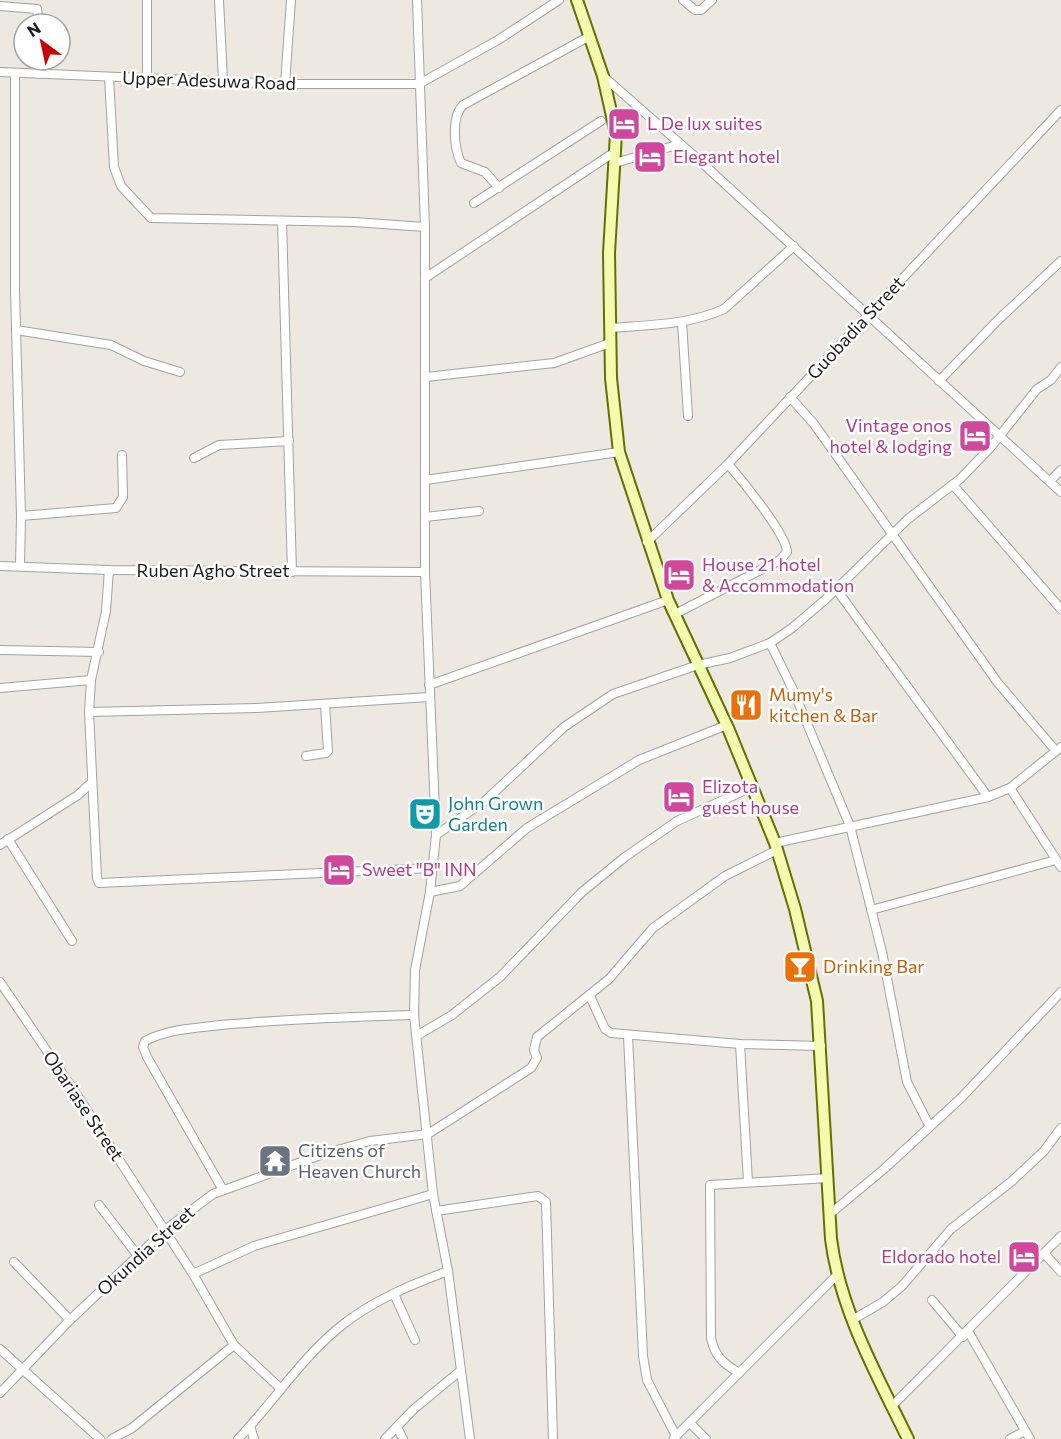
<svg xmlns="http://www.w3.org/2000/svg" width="1061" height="1439" viewBox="0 0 1061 1439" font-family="Commissioner,sans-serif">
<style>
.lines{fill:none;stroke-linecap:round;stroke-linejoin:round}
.street-casing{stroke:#a2a2a2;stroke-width:10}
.secondary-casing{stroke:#637103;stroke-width:14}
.street{stroke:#fff;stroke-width:8}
.secondary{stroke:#f5fab1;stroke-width:10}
.labels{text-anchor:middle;stroke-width:5;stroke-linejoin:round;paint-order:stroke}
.street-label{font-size:18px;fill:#1b1b1b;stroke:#fff}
.hotel-label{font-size:18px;fill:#b23c85;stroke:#fff;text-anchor:start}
.food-label{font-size:18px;fill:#c56008;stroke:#fff;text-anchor:start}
.culture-label{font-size:18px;fill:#0d838f;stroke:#fff;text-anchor:start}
.worship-label{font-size:18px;fill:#5b616d;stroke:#fff;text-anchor:start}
</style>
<rect width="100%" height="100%" fill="#ede9e0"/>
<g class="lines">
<defs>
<g id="street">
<path d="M147,0V77"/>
<path d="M219,0L223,81"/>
<path d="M417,0L425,227V572L436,835L430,892L415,970L414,1015L433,1194L448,1271L470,1439"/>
<path d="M683,0L695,10H701L712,0"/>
<path d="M0,6L37,9L39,24"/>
<path d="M0,72L285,84H419L498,40L559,0"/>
<path d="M15,73V290L21,516L20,566"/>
<path d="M39,74V60"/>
<path d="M109,77L114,167L121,186L151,218L354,222L425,227"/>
<path d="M604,77L700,161L1061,492"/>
<path d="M285,84L291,0"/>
<path d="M615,163L680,144"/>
<path d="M499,188L485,172L461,163C454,148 451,117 463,105L590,36"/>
<path d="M474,203L601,121"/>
<path d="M282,221L292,572"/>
<path d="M425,278L616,151"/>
<path d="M682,322L688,416"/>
<path d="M610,328C648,325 689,325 724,309L794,246"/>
<path d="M16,330L111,345L144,361L180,372"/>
<path d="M426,377L554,363L610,343"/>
<path d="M939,381L999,319L1061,261"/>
<path d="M790,397L814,424L998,683L1056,751"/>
<path d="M194,458L219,445L289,441"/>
<path d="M426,480L619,452"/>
<path d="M1050,481L1061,470"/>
<path d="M953,485L1061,609"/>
<path d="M21,516L116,508L123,497L122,455"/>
<path d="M425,517L479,511"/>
<path d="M647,542L728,464L1061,110"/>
<path d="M0,566L109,570L425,572"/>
<path d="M109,570L106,611L91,680L89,712L97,878L99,883L433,868"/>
<path d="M836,589L988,797"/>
<path d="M675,614L780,560L787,552C787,535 741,479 728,464"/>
<path d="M770,643L793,690L850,826L882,952L907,1082L929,1125"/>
<path d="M0,650L99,652"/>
<path d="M429,685L668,600"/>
<path d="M0,688L91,680"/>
<path d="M89,712L257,708L429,697"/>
<path d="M306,756L326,753L328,751L325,704"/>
<path d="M1010,788L1061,867"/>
<path d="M436,835L485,801L564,727L613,694L698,665L730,658L770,643L792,628L826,599L908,519L960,479L990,448L1037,389L1051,380L1061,367"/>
<path d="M8,839L72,941"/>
<path d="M775,843L988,797L1010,788L1061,747"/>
<path d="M0,845L78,795L92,782"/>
<path d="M430,892L460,886L527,828L639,760L727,725"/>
<path d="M871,910L1056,860"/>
<path d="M0,982L81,1101L193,1274L234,1345L281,1389"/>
<path d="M590,996L605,1029L611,1033L740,1044L821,1046"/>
<path d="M418,1035L452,1015L500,977L582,892L625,857L677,821L752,787"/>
<path d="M628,1036L643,1356L647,1380L676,1436"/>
<path d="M740,1044L748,1182"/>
<path d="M223,1190L147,1057L143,1047L145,1041C167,1029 196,1028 221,1025C285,1019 350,1017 414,1015"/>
<path d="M99,1205L138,1256"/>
<path d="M436,1211L538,1196L546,1202L553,1439"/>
<path d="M830,1214L884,1169L961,1098L1061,992"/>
<path d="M1044,1253L1061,1272"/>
<path d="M14,1262L70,1320"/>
<path d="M193,1274L254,1246L433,1194"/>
<path d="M394,1294L415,1340"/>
<path d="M932,1300L963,1337"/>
<path d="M852,1320L883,1302L902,1286L951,1229L1012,1181L1044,1151L1061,1128"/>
<path d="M968,1331L1030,1439"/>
<path d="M0,1349L100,1439"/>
<path d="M739,1373C723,1363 715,1357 711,1338L710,1185L828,1178"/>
<path d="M0,1393L70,1320L165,1230L213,1194L326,1153L370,1141L428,1134L531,1068L537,1058L534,1050L537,1037L609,979L653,928L725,876L777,850"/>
<path d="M892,1406L1061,1236"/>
<path d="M690,1423L706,1439"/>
<path d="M250,1426L254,1439"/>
<path d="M397,1427L403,1439"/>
<path d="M674,1438L837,1275"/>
<path d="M112,1439L132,1428L234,1345"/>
<path d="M238,1439C273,1403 301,1358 341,1326C372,1301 410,1285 448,1271"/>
<path d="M385,1439L414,1409L460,1371"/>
<path d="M1010,1439L1025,1431"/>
</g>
<path id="secondary" d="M577,0L603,76L616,134L609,253L611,378L619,452L668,600L728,728L775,843L795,909L817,1001L831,1239C840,1310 877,1375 908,1439"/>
</defs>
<use href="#street" class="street-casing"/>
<use href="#secondary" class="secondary-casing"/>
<use href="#street" class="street"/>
<use href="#secondary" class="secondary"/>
</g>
<defs>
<symbol id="hotel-square" viewBox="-11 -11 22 22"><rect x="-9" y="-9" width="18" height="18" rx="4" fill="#d1479c" stroke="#fff"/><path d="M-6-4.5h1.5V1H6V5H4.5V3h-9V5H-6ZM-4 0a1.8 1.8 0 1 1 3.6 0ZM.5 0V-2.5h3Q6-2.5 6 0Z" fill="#fff"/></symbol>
<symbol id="restaurant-square" viewBox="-11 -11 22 22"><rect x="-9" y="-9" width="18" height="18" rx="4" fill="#e8710a" stroke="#fff"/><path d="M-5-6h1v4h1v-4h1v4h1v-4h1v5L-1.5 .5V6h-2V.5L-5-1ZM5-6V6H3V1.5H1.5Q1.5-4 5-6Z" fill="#fff"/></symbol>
<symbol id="theatre-square" viewBox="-11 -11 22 22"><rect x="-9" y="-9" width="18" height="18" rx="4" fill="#0f9aa8" stroke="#fff"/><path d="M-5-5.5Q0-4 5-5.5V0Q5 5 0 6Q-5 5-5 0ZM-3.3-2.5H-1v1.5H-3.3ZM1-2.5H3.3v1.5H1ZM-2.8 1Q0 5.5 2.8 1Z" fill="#fff"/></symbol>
<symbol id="bar-square" viewBox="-11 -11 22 22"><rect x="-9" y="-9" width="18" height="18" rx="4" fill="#e8710a" stroke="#fff"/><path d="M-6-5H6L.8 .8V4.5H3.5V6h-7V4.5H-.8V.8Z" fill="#fff"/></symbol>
<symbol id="temple-square" viewBox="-11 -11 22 22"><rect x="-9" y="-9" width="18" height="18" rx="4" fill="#6b7280" stroke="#fff"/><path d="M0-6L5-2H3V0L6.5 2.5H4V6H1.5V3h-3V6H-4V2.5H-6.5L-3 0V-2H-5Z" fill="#fff"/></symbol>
</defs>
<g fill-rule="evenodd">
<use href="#hotel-square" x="605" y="105" width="38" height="38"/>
<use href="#hotel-square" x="631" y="138" width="38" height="38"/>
<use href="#hotel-square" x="956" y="417" width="38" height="38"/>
<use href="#hotel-square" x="660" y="556" width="38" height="38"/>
<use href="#restaurant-square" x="727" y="686" width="38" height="38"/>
<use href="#hotel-square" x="660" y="778" width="38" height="38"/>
<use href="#theatre-square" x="406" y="795" width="38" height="38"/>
<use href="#hotel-square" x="320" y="851" width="38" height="38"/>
<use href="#bar-square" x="781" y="948" width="38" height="38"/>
<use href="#temple-square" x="256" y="1142" width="38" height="38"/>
<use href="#hotel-square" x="1005" y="1238" width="38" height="38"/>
</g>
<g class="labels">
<g class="street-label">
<text transform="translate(209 81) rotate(2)" y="6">Upper Adesuwa Road</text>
<text transform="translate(856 328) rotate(-47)" y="6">Guobadia Street</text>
<text x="213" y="577">Ruben Agho Street</text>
<text transform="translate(83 1106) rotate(56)" y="6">Obariase Street</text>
<text transform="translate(146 1251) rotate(-42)" y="6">Okundia Street</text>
</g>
<g class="hotel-label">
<text x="647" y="130">L De lux suites</text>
<text x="673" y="163">Elegant hotel</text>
<text x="952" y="432" text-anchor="end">Vintage onos<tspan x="952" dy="21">hotel &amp; lodging</tspan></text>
<text x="702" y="571">House 21 hotel<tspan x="702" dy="21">&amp; Accommodation</tspan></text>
<text x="702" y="793">Elizota<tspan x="702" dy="21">guest house</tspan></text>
<text x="362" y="876">Sweet "B" INN</text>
<text x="1001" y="1263" text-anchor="end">Eldorado hotel</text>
</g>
<g class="food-label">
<text x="769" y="701">Mumy's<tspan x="769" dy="21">kitchen &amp; Bar</tspan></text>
<text x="823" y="973">Drinking Bar</text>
</g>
<g class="culture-label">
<text x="448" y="810">John Grown<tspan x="448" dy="21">Garden</tspan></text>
</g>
<g class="worship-label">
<text x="298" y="1157">Citizens of<tspan x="298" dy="21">Heaven Church</tspan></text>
</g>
</g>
<g transform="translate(42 42) rotate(327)"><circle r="28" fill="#ffffff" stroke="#a4a4a4" stroke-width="1.5"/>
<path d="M0-4.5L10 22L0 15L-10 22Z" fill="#c60300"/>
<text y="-9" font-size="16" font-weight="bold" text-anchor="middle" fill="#1b1b1b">N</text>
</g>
</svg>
